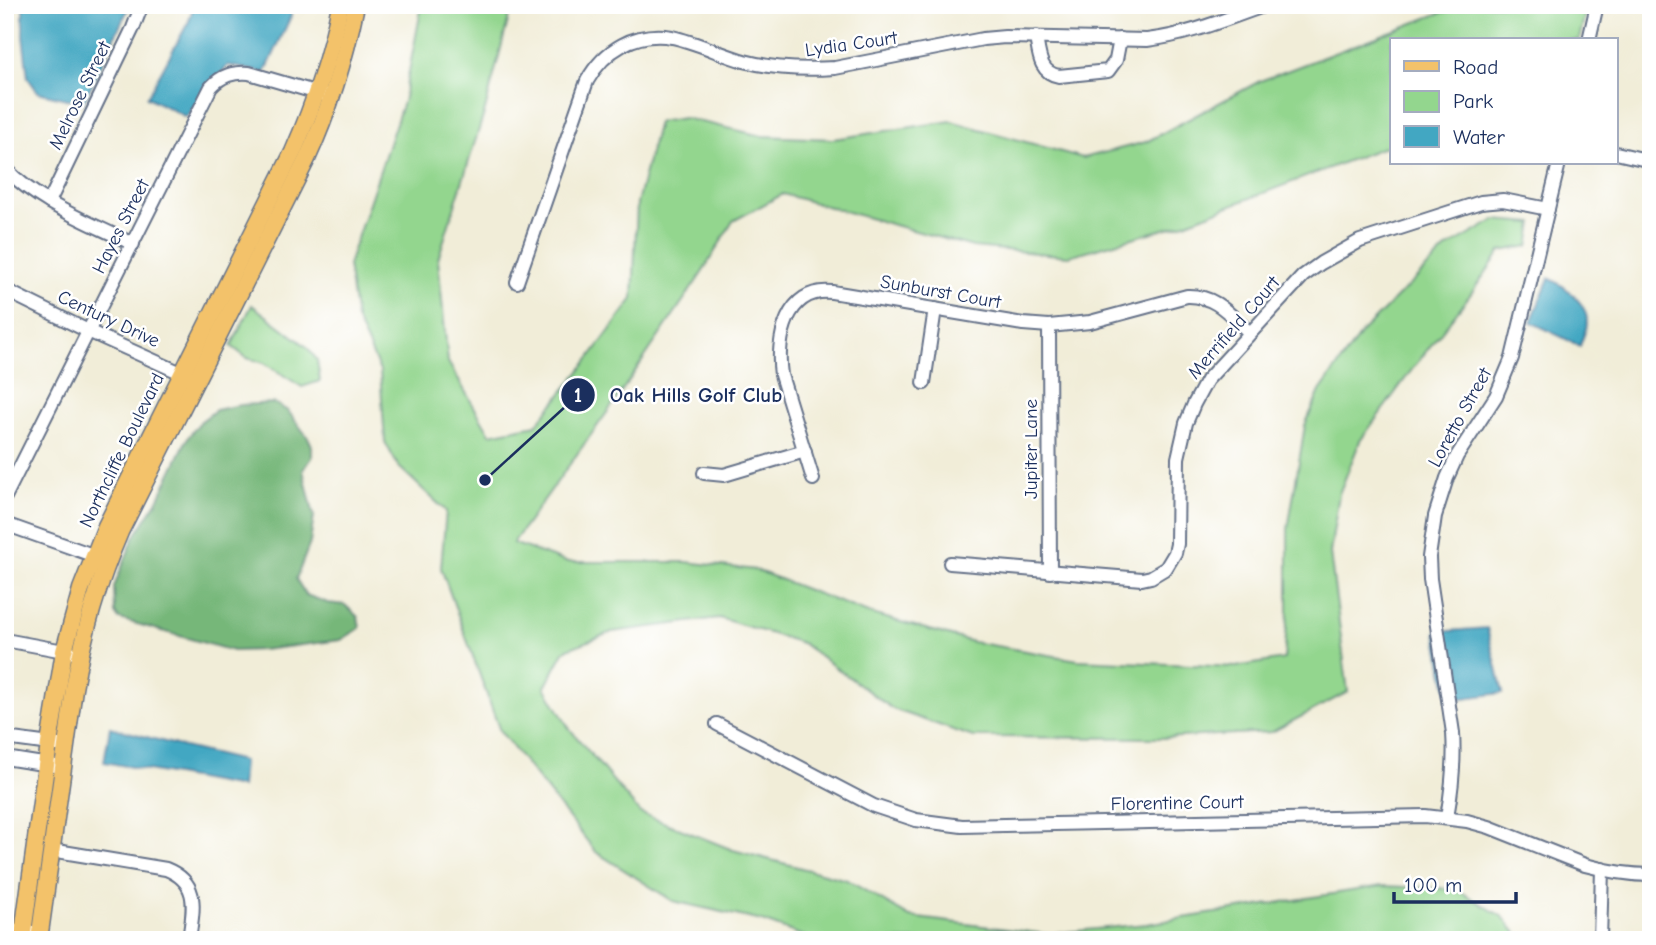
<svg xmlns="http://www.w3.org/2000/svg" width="1656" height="945" viewBox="0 0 1656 945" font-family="'Comic Neue',sans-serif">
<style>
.green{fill:#93d68e;stroke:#578276;stroke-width:2}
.forest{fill:#76b779;stroke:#48736c;stroke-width:2}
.water{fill:#42a7c2;stroke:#2e6b90;stroke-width:2}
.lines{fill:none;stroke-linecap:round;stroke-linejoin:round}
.minor-casing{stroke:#667289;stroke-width:16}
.major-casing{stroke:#667289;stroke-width:19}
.minor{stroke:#fff;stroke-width:12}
.major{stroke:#f3c26a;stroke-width:16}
.labels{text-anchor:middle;stroke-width:5;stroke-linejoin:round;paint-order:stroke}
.street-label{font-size:19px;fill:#1b2f5e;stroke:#fff}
.leader{fill:none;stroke:#1b2f5e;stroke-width:2.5}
.callout-dot{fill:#1b2f5e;stroke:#fff;stroke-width:2.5}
.mark-label{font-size:21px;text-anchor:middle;font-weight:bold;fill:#fff}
.callout-label{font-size:21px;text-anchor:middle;font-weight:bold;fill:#1b2f5e;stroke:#fff;stroke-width:5;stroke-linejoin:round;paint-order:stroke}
</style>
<rect width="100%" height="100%" fill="#fff"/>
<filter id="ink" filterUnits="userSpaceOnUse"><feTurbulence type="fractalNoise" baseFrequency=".0143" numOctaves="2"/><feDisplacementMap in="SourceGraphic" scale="14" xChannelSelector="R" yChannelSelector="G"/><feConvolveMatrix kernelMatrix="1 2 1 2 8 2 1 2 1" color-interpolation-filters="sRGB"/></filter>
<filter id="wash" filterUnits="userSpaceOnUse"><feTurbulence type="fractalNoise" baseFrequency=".00686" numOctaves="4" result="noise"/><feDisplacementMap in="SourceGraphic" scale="28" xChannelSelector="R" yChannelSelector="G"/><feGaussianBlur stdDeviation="1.57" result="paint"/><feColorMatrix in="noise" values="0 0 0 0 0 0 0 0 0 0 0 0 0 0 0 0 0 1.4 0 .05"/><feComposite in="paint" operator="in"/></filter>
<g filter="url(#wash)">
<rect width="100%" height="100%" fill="#f1edd8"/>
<g class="green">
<path d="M422,5H512L485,110L438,259L448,362L490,434L536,425L580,371L633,299L637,203L658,122L684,118L762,136L833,139L951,121L1083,158L1146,142L1260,81L1440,13L1472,5H1587L1579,40H1392V144L1182,224L1069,256L973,247L783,194L733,221L702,273L611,407L513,543L566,562H686L756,570L868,613L973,642L1078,660L1236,667L1284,659L1288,613V529L1305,425L1320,391L1362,332L1447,248L1495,220L1533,223L1529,246L1501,251L1470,295L1411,371L1360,441L1339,494L1330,553L1348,692L1272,732L1162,738L973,737L893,709L802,643L719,618L612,632L565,650L545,687L569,728L640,813L733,850L847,880L910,917L1046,934L1146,924L1382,886L1456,889L1503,917L1522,940H814L762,921L673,901L596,852L500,731L441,568L446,511L398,466L385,442L380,371L356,319L348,265L403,102Z"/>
<path d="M252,305L306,346L317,360L320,381L302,387L264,363L247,358L231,346Z"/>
</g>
<path class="forest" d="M274,403L288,411L309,439L312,446V458L303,470L314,516L310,543L296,579L306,595L328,603L345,605L358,617L360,628L341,640L262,650L233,651L119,619L115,613L114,587L134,537L157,502L187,439L200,422L216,410L240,405Z"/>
<g class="water">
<path d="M23,5H130L83,103L38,92L28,78L23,36Z"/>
<path d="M194,5H290L291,16L265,73L228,65L186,117L147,97L189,21Z"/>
<path d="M1549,278C1565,286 1589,304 1587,324C1586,331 1582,339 1580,346L1531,322Z"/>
<path d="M1487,628L1503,693L1449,700L1436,632Z"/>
<path d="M110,727L180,746L243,761L241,787L104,762Z"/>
</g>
</g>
<g filter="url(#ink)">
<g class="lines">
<defs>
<g id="minor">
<path d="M1036,37C1039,53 1039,73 1059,76L1108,71L1116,60L1120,39"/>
<path d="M1589,40L1597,5"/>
<path d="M1616,153L1651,161"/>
<path d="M5,168C39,204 89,222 133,244"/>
<path d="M49,202L133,28L142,5"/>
<path d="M517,282L587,81C604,50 635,31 672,37C696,42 720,54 744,61C774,69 804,70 835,68L983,39L1005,37L1147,40C1189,35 1226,19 1266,5"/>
<path d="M5,290L88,331L190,377"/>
<path d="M1049,326L1050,572"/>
<path d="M924,383L935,309"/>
<path d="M704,473L724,475L805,451"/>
<path d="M813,479L781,375C776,340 786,287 832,292L1023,324L1049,326L1090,322L1187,296C1216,295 1230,315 1250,333"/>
<path d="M5,497L211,87C222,75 233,72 249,73L325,95"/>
<path d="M5,524L101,558"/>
<path d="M950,563L1142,579L1151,577L1166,568L1175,553L1177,544L1178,458L1186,423L1194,404L1207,380L1303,276L1321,263L1360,241L1481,202L1503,200L1548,209"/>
<path d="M5,640L80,654"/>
<path d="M717,724L874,806L916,820L962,826L1425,816L1467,821L1489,827L1585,865C1607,871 1628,875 1651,875"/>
<path d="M5,738L65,746"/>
<path d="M5,758L62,767"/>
<path d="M1447,817C1452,789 1455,762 1453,733L1430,579L1429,557L1435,516L1447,478L1457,456L1496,396L1512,358L1559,163"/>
<path d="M51,850L166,869C201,883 193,909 189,940"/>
<path d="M5,929L32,932"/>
<path d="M1600,940L1602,869"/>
</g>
<g id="major">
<path d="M22,940L49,744L64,651L81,589L106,526L293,152C314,104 330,57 340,5"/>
<path d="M39,940L74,689C83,635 98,583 120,532L307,159C330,109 345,59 356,5"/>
</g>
</defs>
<use href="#minor" class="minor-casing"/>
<use href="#major" class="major-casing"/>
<use href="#minor" class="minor"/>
<use href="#major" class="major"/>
</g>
</g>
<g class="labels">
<g class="street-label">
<text transform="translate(851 43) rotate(-8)" y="7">Lydia Court</text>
<text transform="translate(79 95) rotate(-64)" y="7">Melrose Street</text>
<text transform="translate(120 226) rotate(-63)" y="7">Hayes Street</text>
<text transform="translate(941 291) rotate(10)" y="7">Sunburst Court</text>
<text transform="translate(109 318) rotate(25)" y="7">Century Drive</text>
<text transform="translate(1233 327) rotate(-49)" y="7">Merrifield Court</text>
<text transform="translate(1459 417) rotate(-61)" y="7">Loretto Street</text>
<text transform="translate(1030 449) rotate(-90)" y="7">Jupiter Lane</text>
<text transform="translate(121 450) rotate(-64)" y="7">Northcliffe Boulevard</text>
<text transform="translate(1177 802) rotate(-1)" y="7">Florentine Court</text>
</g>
</g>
<path class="leader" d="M485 480L578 395"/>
<g class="callout-dot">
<circle cx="485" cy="480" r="7"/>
<circle cx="578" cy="395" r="18"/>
</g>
<g class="mark-label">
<text x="578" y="402">1</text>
</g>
<g class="callout-label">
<text x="696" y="402">Oak Hills Golf Club</text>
</g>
<rect width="1656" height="945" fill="none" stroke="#fff" stroke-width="28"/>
<rect x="1390" y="38" width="228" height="126" fill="#ffffff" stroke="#a4acbf" stroke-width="2"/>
<rect x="1404" y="61" width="35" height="10" fill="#f3c26a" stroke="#a4acbf" stroke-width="2"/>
<text x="1453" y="74" font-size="21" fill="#1b2f5e">Road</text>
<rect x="1404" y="91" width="35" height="21" fill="#93d68e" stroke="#a4acbf" stroke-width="2"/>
<text x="1453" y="108" font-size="21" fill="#1b2f5e">Park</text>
<rect x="1404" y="126" width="35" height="21" fill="#42a7c2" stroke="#a4acbf" stroke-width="2"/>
<text x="1453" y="144" font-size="21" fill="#1b2f5e">Water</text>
<path d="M1394 892v10h122v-10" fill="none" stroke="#1b2f5e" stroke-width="3.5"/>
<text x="1404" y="892" font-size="21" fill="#1b2f5e" stroke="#ffffff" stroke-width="5" paint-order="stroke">100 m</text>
</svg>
